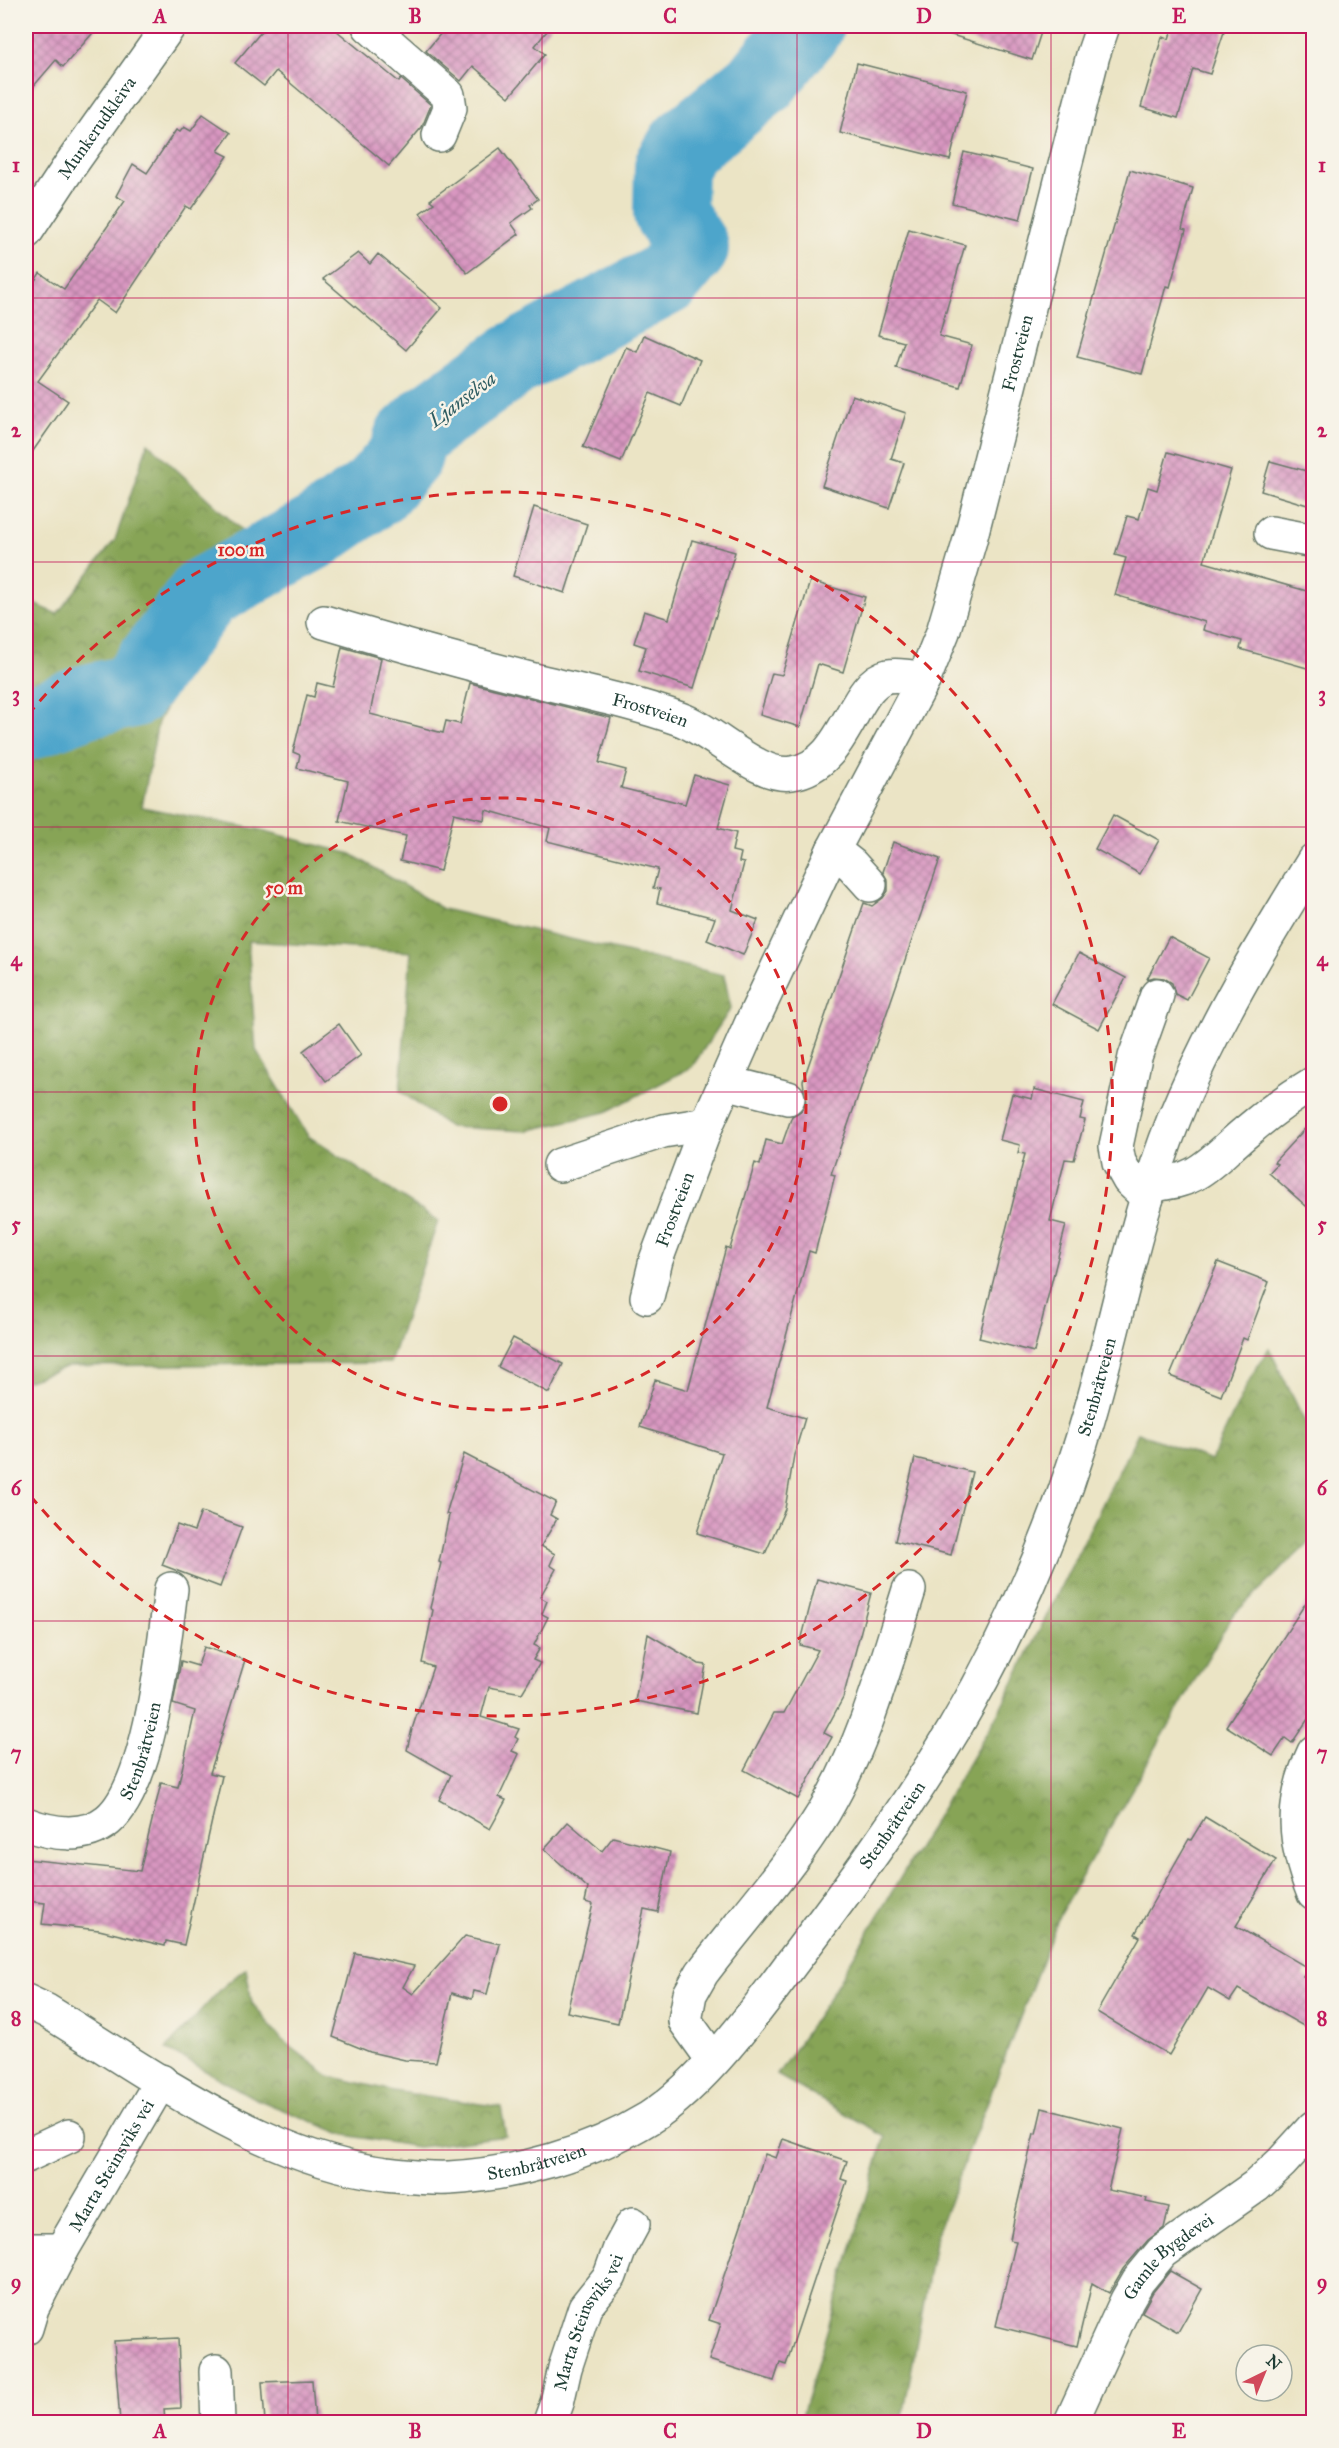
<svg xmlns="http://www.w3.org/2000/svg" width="1339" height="2448" viewBox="0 0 1339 2448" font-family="'IM FELL Great Primer',serif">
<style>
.forest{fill:url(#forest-crowns);stroke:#537046;stroke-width:1.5}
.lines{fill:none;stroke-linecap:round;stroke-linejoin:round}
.river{stroke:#4ea5cb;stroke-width:74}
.building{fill:url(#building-cross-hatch)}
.minor-casing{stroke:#667767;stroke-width:36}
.minor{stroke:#fff;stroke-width:33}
.grid{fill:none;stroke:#c2185b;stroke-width:1.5;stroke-opacity:0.55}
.ring{fill:none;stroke:#d62828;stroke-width:3;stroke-dasharray:10 8}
.labels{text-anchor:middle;stroke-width:5;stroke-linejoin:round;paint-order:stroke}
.street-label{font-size:18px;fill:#1f3d34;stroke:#f7f3e8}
.water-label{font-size:20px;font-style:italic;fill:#2d5c61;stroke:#f7f3e8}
.centre{fill:#d62828;stroke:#f7f3e8;stroke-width:3}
.ring-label{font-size:18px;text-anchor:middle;font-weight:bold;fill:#d62828;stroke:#f7f3e8;stroke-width:5;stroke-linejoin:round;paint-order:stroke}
.neatline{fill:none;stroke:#c2185b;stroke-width:2}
.grid-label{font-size:20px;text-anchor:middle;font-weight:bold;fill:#c2185b}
</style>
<defs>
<pattern id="forest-crowns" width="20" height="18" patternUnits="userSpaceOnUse" patternTransform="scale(1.5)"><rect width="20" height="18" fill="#87a457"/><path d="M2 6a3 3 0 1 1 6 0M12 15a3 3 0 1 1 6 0" fill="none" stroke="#6e8749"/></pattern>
<pattern id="building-cross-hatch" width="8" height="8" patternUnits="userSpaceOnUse" patternTransform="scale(1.5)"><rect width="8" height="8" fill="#d997c1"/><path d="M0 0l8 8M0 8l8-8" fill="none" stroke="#af7c9e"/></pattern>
</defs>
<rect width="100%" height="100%" fill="#f7f3e8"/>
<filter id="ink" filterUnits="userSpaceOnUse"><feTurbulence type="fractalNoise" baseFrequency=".0167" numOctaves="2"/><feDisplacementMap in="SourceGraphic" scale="12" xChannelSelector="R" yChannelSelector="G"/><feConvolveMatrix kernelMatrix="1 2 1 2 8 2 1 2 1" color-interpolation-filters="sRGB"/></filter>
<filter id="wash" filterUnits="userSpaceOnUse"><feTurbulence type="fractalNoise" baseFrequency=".008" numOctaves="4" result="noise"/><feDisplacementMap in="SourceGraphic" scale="24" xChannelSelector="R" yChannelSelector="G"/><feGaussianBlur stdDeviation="1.35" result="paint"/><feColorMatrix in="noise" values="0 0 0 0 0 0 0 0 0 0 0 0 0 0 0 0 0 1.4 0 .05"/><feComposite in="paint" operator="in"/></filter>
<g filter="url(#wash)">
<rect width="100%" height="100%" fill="#ebe4c5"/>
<g class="forest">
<path d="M148,443L269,556L285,580L228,611L193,657L158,722L142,807L261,830L351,854L443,909L724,975L731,1008L692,1067L606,1112L526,1131L449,1127L400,1091L411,952L248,941L256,1050L308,1136L438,1221L390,1363L69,1366L26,1381V600L57,614L115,540Z"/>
<path d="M1269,1348L1313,1438V1539L1232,1616L1060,1914L936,2236L902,2422H800L885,2136L777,2075L827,2001L996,1717L1138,1433L1211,1460L1251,1377Z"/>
<path d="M246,1968L252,2003L282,2040L329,2076L393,2091L501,2107L506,2136L418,2147L345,2135L254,2098L166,2049L223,1987Z"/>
</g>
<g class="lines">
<path class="river" d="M26,724L87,701L132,691L206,592L314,533L375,491L406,455L410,439L430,420L513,360L667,278L692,248L670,213L671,167L684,145L762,81L807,26"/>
</g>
<g id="blocks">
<g class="building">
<path d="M26,26H99L63,67L56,60L26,95Z"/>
<path d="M266,26H331L399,82L401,79L431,105L422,127L389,166L276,71L264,86L235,63Z"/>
<path d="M447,26H551L535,46L545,54L509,97L473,66L461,81L426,51Z"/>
<path d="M946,26H1043L1032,60L945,33Z"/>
<path d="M1173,26H1226L1210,74L1193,69L1178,118L1141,107L1162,37L1169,39Z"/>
<path d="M857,63L967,91L950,160L840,133Z"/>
<path d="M203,114L231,133L218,151L228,156L191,209L186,206L115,313L97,300L38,381L68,401L26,461V294L40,273L64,289L125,201L116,196L133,164L147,173L176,130L180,132L184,127L191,131Z"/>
<path d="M500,148L538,199L530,205L532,208L511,223L519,234L467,273L420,213L434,203L430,200Z"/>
<path d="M964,152L1033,169L1020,220L952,203Z"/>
<path d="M1130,170L1193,188L1182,229L1186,230L1170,287L1166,286L1142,374L1077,357Z"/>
<path d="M909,229L965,245L939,336L972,345L960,387L896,368L904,342L878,335Z"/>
<path d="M358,253L370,264L378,254L442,308L406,350L323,279Z"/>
<path d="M644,335L700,360L681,406L650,393L621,462L583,447L626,347L637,352Z"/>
<path d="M852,395L906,413L891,459L904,463L889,508L822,486Z"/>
<path d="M1168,452L1231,470L1204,562L1314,593V670L1240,649L1242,641L1203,630L1205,622L1115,595L1126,558L1115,555L1127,516L1139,519L1148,487L1157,490Z"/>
<path d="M1270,461L1314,473V507L1261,491Z"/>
<path d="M534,507L587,524L565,593L513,576Z"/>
<path d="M692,540L735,552L694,688L639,671L646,647L634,643L644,611L669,619Z"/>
<path d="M810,581L865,597L843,672L818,664L800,727L760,715L772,673L782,675Z"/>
<path d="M342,647L381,658L370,714L443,733L446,721L460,724L470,683L611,718L599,763L626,770L621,788L685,804L694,775L730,785L718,828L736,833L732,851L741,853L739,862L744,863L732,910L758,920L743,955L707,940L715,918L657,903L660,889L653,888L658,869L547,841L550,828L486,810L484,820L454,813L440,871L400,861L406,836L339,821L348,781L297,768L300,755L293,752L307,695L314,697L317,683L333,687Z"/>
<path d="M1113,815L1159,840L1140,874L1095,849Z"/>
<path d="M893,842L940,859L831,1174L835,1175L815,1253L809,1251L767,1407L805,1418L794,1455L785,1509L765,1554L697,1533L722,1453L640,1427L655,1380L688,1390L726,1247L730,1249L755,1163L760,1165L766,1140L782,1144L792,1116L801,1111L806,1103L803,1081L864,903L872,906L883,898L888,891V881L883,872Z"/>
<path d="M1169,937L1209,958L1187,1000L1175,994L1172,983L1164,978L1154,977L1147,979Z"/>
<path d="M1079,953L1126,978L1099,1029L1052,1004Z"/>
<path d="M339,1024L361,1055L326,1081L303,1051Z"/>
<path d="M1034,1089L1084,1102L1080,1119L1085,1120L1074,1160L1065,1159L1050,1221L1066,1225L1034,1352L979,1338L1025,1154L1018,1153L1020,1145L1000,1140L1012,1094L1032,1099Z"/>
<path d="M1314,1119V1213L1269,1173L1277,1164L1274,1162Z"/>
<path d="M1218,1262L1269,1282L1247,1340L1243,1338L1221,1396L1170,1376Z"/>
<path d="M513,1338L563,1364L549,1393L498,1367Z"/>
<path d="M464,1454L556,1502L550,1515L557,1519L541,1546L555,1554L550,1565L556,1569L540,1597L547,1601L542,1614L548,1617L534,1645L540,1648L533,1660L540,1663L522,1693L489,1687L481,1717L519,1729L515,1737L518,1739L512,1751L519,1754L499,1797L506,1800L490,1829L439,1800L451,1775L407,1750L412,1729L433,1667L422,1663L433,1610L430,1608L441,1563L439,1562L449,1515L446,1514Z"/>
<path d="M915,1458L972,1472L951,1555L895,1541Z"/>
<path d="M201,1512L242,1527L220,1587L162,1565L177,1525L194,1531Z"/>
<path d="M817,1579L871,1593L843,1698L824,1733L832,1737L798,1799L744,1770L774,1713H784L818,1650L800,1645Z"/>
<path d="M1314,1590V1710L1292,1743L1285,1738L1273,1756L1226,1726Z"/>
<path d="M648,1634L699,1664L706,1665L697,1713L635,1701Z"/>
<path d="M204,1647L245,1660L210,1773L222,1776L184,1945L166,1941L165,1946L99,1930L42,1924L45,1903L26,1901V1859L140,1871L161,1783L178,1787L195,1711L173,1704L181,1661L198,1666Z"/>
<path d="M1205,1817L1276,1860L1236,1926L1308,1968L1303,1976L1314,1983V2032L1238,1989L1230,2001L1208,1988L1169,2055L1097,2012L1140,1937L1135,1934L1148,1911L1189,1839L1191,1840Z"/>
<path d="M568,1822L602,1851L613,1837L670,1852L658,1912L644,1909L618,2023L567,2012L593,1904L585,1902L588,1888L544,1849Z"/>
<path d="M465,1936L500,1944L487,1994L474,1991L472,1999L452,1993L436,2062L405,2060L370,2052L333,2037L355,1953L414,1966L403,1987L413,1994Z"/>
<path d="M1042,2108L1123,2129L1108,2190L1147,2198L1146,2202L1169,2207L1164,2228L1148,2240L1123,2269L1109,2293L1092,2283L1077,2346L996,2326L1016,2241L1010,2240L1015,2214L1034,2133L1036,2134Z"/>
<path d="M783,2139L847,2161L841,2179L847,2181L786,2365L780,2363L774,2381L709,2360L721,2324L709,2320L765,2154L776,2158Z"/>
<path d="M1170,2271L1202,2289L1178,2332L1142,2312L1153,2292Z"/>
<path d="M178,2338L181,2408L164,2409L165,2422H120L114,2341Z"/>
<path d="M312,2380L315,2422H265L262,2382Z"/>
</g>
</g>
</g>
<g filter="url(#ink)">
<use href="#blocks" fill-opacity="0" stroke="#667767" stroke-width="1.5"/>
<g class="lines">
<defs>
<g id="minor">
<path d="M369,26L448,95L450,108L439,135"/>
<path id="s1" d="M26,232L69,167L169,26"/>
<path d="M1271,533L1314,541"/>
<path id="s2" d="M324,622C391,642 458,661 526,678C577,691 630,701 680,719C714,731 759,779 792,773C847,765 851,684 888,676C900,674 912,677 924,679"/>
<path d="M833,850L852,865L870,885"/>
<path d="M725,1082L788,1098"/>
<path d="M560,1165L663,1131L707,1124"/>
<path d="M1151,1184C1198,1184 1213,1159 1246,1132C1267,1114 1290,1097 1314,1083"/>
<path d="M1147,1197L1129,1180L1119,1162L1116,1146L1135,1057L1157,995"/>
<path id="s3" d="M647,1297L656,1260L707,1124L752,1022L833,850L924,679L943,632L970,540L1093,55L1103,26"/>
<path d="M1314,1752C1290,1803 1293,1842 1314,1894"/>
<path id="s4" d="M26,1824C52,1834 85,1839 108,1820C151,1784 164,1644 171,1589"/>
<path id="s5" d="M26,2001L47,2011C150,2074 264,2159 386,2174C406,2176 428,2179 449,2178C517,2174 590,2154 649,2118C700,2086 755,2013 791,1964C848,1889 905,1812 953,1731C1006,1641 1050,1542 1081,1443C1115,1336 1132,1224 1174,1119C1211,1028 1262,944 1314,860"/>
<path d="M713,2060L685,2021L690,1994L702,1973C742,1920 789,1869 824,1812C865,1743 885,1666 909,1590"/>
<path d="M26,2156L69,2136"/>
<path d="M26,2250H62"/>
<path id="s6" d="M26,2328L32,2308L62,2250L161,2081"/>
<path d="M216,2371L218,2422"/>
<path id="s7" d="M550,2422L557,2403L565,2368L585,2307L610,2276L620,2248L633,2224"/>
<path id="s8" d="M1071,2422L1127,2300L1138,2281L1162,2252L1256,2186L1281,2163L1314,2127"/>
</g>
</defs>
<use href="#minor" class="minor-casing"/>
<use href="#minor" class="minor"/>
</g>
</g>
<path class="grid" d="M288,26V2422M542,26V2422M797,26V2422M1051,26V2422M26,298H1314M26,562H1314M26,827H1314M26,1092H1314M26,1356H1314M26,1621H1314M26,1886H1314M26,2150H1314"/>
<g class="ring">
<circle cx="500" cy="1104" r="306"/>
<path d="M28 715A612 612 0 1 1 28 1493"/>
</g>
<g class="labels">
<g class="street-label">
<text dy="6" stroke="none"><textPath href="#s1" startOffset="126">Munkerudkleiva</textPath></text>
<text dy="6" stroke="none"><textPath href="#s3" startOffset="1018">Frostveien</textPath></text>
<text dy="6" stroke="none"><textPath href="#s2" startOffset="338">Frostveien</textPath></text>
<text dy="6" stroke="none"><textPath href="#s3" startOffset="92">Frostveien</textPath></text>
<text dy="6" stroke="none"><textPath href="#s5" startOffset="1545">Stenbråtveien</textPath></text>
<text dy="6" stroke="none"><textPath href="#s4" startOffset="164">Stenbråtveien</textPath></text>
<text dy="6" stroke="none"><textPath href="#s5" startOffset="1059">Stenbråtveien</textPath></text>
<text dy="6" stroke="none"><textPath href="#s5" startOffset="555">Stenbråtveien</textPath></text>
<text dy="6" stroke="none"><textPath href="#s6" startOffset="184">Marta Steinsviks vei</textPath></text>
<text dy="6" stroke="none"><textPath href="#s8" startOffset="195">Gamle Bygdevei</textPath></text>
<text dy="6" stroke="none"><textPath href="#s7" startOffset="108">Marta Steinsviks vei</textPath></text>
</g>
<g class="water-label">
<text transform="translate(462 399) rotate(-37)" y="7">Ljanselva</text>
</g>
</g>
<circle cx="500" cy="1104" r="9" class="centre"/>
<g class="ring-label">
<text x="241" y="556">100 m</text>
<text x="284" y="894">50 m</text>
</g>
<rect width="1339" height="2448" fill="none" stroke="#f7f3e8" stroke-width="66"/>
<g transform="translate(1264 2373) rotate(43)"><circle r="28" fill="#f7f3e8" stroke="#a1aaa0" stroke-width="1.5"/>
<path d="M0-4.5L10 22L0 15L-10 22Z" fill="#d1495b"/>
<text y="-9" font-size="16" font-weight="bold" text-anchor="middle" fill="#1f3d34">N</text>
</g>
<rect x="33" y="33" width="1273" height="2382" class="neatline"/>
<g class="grid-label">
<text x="160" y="23">A</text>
<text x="415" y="23">B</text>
<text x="670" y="23">C</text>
<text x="924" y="23">D</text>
<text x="1179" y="23">E</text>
<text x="16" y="172">1</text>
<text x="1322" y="172">1</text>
<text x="16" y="437">2</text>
<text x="1322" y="437">2</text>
<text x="16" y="701">3</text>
<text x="1322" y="701">3</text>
<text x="16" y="966">4</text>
<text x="1322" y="966">4</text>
<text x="16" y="1231">5</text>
<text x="1322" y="1231">5</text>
<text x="16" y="1495">6</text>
<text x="1322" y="1495">6</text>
<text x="16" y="1760">7</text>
<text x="1322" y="1760">7</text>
<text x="16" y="2025">8</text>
<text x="1322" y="2025">8</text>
<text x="16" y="2289">9</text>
<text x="1322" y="2289">9</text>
<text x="160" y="2438">A</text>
<text x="415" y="2438">B</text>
<text x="670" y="2438">C</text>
<text x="924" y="2438">D</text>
<text x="1179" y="2438">E</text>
</g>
</svg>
